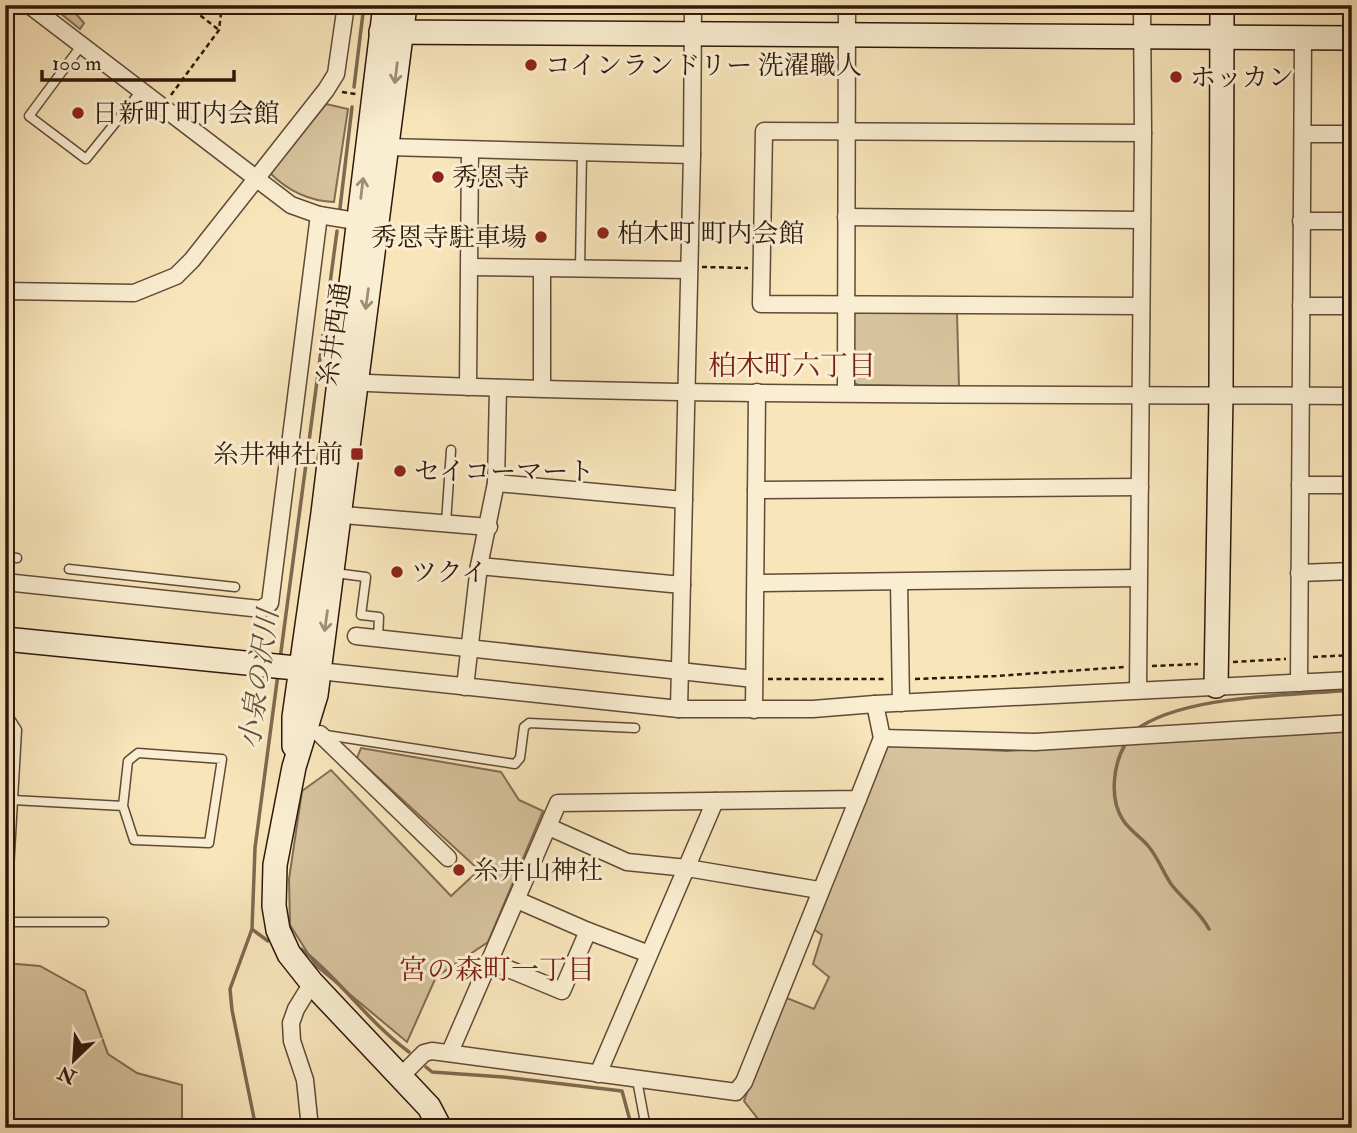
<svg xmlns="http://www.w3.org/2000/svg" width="1357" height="1133" viewBox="0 0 1357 1133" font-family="'IM FELL Double Pica','Noto Serif JP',serif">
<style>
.green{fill:#d6c29c;stroke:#826c54;stroke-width:2}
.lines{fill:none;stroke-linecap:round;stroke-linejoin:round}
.stream{stroke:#7f6950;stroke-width:3.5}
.lane-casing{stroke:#614a37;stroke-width:11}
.street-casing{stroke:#614a37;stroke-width:19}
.secondary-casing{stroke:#2f170b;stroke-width:26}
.path{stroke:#2f170b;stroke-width:2.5;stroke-dasharray:5 3.5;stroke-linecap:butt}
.lane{stroke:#faeed2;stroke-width:8}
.street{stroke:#faeed2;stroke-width:16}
.secondary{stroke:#faeed2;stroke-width:23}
.oneway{stroke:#9f8d78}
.poi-dot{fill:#8f2418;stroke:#faeed2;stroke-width:2.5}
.labels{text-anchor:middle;stroke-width:6;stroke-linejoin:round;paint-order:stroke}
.poi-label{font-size:26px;fill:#2f170b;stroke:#faeed2;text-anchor:start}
.street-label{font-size:26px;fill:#2f170b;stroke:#faeed2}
.neighbourhood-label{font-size:28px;fill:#7a1f14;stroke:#faeed2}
.water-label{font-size:28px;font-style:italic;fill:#644d39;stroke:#faeed2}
</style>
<rect width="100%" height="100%" fill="#f8e5ba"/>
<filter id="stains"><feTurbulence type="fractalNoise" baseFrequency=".00286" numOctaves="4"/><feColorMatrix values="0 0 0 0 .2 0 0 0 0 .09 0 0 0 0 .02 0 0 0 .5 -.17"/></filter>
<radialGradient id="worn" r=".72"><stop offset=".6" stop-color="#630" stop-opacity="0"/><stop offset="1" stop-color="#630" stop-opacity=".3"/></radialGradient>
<g class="green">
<path d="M50,5H83L76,14L84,23L80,29Z"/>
<path d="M326,104L348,109L334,202C308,201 288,191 270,173Z"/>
<path d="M857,311L957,313L959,387L858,385L852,382L853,317Z"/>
<path d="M1352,728V1128H765L744,1101L782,996L814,1009L829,977L813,964L822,935L812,928L824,894L888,745L1007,751Z"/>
<path d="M361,748L501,772L519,800L543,811L488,942L436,977L407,1042L316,966L290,925L289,879L302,791L331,770L451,896L479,870L357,758Z"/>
<path d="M5,963L40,966L85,991L108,1054L137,1073L182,1085V1128H5Z"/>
</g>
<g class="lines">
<g class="stream">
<path d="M354,87L364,5"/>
<path d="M340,208L352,107"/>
<path d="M280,659L337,231"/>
<path d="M1134,731C1183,694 1290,696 1352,690"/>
<path d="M1126,743C1113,764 1109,799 1123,820C1130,831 1141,837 1149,847C1158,858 1163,872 1171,884C1184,901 1199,910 1209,929"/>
<path d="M253,930L268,941"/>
<path d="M301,949C341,980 368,1022 409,1052"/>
<path d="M426,1067L432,1072L503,1077L622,1091L632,1128"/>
<path d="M256,1128L232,1010L230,989L252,929L255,848L278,674"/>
</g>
<defs>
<g id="lane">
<path d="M81,46L29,116L86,159L141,91"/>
<path d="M580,269L582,152"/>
<path d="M446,523L451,450"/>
<path d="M5,557L17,558"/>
<path d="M69,569L235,587"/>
<path d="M335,573L366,577L361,615L379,617L378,639"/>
<path d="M5,711L17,730L6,922H104"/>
<path d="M326,735L515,764L520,758L524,727L529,723L635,728"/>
<path d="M13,800L123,806L128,761L138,753L222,759L209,843L134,840L123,806"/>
<path d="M637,1080L646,1128"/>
</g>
<g id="street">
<path d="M29,5L291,205L319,215L368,223"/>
<path d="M1303,134H1352"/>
<path d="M387,147L692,155"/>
<path d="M846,217L1142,220"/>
<path d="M1301,221H1352"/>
<path d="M470,267L689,270"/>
<path d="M5,291L134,293L176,276L192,260L326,90L336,74L346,5"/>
<path d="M1140,306L761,304L764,131L1143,133"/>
<path d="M1301,306H1352"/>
<path d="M346,382C681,397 1017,394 1352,396"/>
<path d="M468,387L470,151"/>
<path d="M542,388V269"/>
<path d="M846,392L847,5"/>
<path d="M496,483L684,500"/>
<path d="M1300,485H1352"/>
<path d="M756,490L1140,487"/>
<path d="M331,514L489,527"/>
<path d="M479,566L682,585"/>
<path d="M1299,573L1352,571"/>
<path d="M5,582L261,609L270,603L319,215"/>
<path d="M899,582L901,703"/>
<path d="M756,583L1138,578"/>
<path d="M356,636L754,679"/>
<path d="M319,671L679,709H813L875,704L1352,680"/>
<path d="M1299,683L1303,38"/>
<path d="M465,687L479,566L496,483L498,388"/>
<path d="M1138,690L1143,133L1142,5"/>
<path d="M679,709L692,155L693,5"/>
<path d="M754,710L757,392"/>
<path d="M320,734L448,858"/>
<path d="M882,738L1035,742L1352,723"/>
<path d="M549,827L627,862L687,868L819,890"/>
<path d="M517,900L588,931L649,954"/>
<path d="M489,961L562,991L588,931"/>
<path d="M450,1052L558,803L858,799L882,738L875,704"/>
<path d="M598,1074L715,801"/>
<path d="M402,1075L424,1053L432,1051L736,1092L744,1082L858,799"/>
<path d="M310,1128L305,1080L292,1041L291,1023L296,1009L312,983"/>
</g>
<g id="secondary">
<path d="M405,5L316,695L294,767L275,865L274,906L278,930L289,954L312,983L429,1107L440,1128"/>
<path d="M381,32L1352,38"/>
<path d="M5,639L316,670"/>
<path d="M1216,686L1221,395L1222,5"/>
<path d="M294,746V717L323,513L385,5"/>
</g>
</defs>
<use href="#lane" class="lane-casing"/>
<use href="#street" class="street-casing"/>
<use href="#secondary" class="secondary-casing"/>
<g class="path">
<path d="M187,5L219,30"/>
<path d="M342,92L356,94"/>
<path d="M171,95L219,30L222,5"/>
<path d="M702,267L748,268"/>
<path d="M1313,657L1352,655"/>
<path d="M1233,662L1286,659"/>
<path d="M1152,666L1198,664"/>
<path d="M768,679H887"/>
<path d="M915,679L996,676L1125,667"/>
</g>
<use href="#lane" class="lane"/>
<use href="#street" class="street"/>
<use href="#secondary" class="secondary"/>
</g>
<defs><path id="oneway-shaft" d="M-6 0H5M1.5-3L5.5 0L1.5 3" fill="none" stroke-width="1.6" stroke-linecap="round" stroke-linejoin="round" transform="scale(1.75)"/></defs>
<g class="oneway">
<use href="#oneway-shaft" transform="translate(396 73) rotate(97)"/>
<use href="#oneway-shaft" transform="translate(362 188) rotate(-83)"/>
<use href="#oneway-shaft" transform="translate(367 299) rotate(98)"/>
<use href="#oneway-shaft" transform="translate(326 621) rotate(98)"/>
</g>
<g class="poi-dot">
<circle cx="531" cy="65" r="7"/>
<circle cx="1176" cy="77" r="7"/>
<circle cx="78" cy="113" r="7"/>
<circle cx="438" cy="177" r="7"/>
<circle cx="603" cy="233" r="7"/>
<circle cx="541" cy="237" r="7"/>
<rect x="350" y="447" width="14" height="14" rx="3.5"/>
<circle cx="400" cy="471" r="7"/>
<circle cx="397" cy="572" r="7"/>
<circle cx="459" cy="870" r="7"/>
</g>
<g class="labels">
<g class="poi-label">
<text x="545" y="74">コインランドリー 洗濯職人</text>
<text x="1190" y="86">ホッカン</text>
<text x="92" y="122">日新町 町内会館</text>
<text x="452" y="186">秀恩寺</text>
<text x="617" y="242">柏木町 町内会館</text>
<text x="527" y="246" text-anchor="end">秀恩寺駐車場</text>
<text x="343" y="463" text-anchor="end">糸井神社前</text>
<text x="414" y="480">セイコーマート</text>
<text x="411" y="581">ツクイ</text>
<text x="473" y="879">糸井山神社</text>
</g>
<g class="street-label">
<text transform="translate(334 334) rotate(-82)" y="9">糸井西通</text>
</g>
<g class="neighbourhood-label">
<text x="792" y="375">柏木町六丁目</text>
<text x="497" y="979">宮の森町一丁目</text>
</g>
<g class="water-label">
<text transform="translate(258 679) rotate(-82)" y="10">小泉の沢川</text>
</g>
</g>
<rect width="1357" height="1133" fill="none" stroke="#f8e5ba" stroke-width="28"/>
<rect x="7" y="7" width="1343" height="1119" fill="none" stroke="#2f170b" stroke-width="3.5"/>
<rect x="14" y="14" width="1329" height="1105" fill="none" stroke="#2f170b" stroke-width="2"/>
<g transform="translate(74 1060) rotate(205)" stroke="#faeed2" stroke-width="5" paint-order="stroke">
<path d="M0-5L12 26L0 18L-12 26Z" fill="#2f170b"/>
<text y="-10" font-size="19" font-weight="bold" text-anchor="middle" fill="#2f170b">N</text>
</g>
<path d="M42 70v10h192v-10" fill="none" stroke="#2f170b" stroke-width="3.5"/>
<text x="52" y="70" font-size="21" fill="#2f170b" stroke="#faeed2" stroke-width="5" paint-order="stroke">100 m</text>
<rect width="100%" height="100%" filter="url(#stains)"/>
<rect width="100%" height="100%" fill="url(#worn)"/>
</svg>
